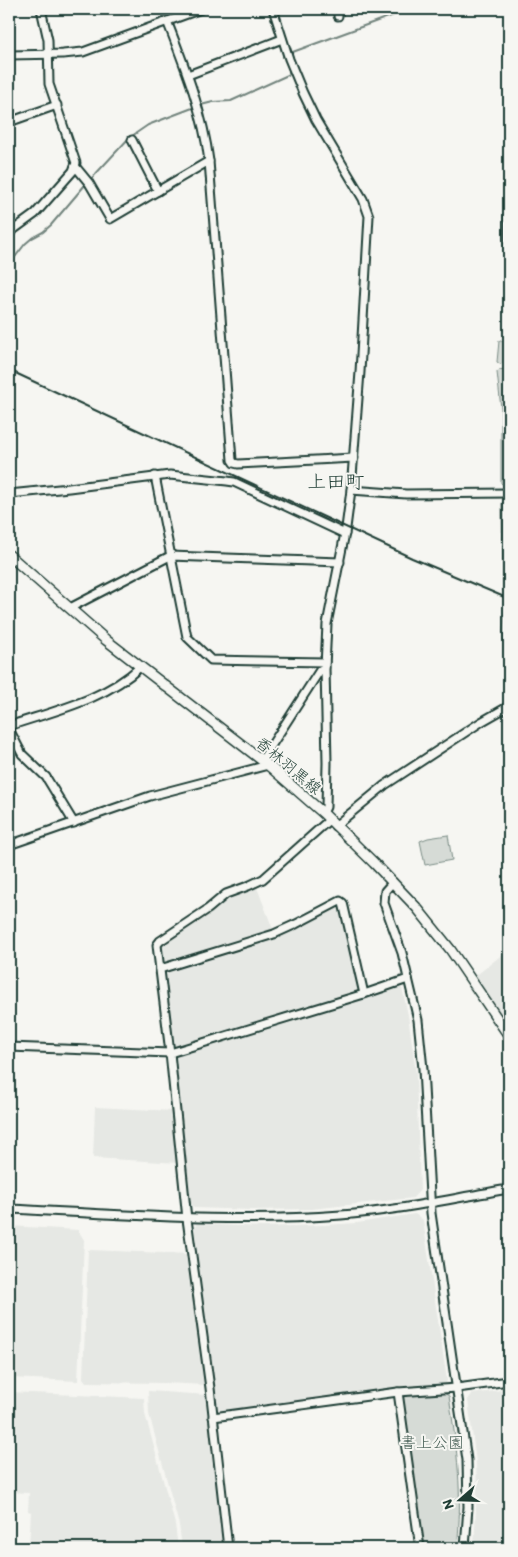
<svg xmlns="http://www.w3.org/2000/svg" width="518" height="1557" viewBox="0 0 518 1557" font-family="Itim,'Klee One',sans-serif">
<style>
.built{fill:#e6e8e4}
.green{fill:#d6dbd6;stroke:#7a8c85}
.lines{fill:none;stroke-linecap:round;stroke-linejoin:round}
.stream{stroke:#72847d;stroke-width:2}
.minor-casing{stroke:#1f3d34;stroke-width:11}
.major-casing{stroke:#1f3d34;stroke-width:12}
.minor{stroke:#f6f6f2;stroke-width:7}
.major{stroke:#f6f6f2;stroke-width:9}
.rail{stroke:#1f3d34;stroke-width:2}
.labels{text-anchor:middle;stroke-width:4;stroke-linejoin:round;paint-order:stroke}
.street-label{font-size:16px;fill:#1f3d34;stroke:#f6f6f2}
.park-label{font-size:16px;fill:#445d54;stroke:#f6f6f2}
.quarter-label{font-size:19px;fill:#1f3d34;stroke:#f6f6f2}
</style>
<rect width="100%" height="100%" fill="#f6f6f2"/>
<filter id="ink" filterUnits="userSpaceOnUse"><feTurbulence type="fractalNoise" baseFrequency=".02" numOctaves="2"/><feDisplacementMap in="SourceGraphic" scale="10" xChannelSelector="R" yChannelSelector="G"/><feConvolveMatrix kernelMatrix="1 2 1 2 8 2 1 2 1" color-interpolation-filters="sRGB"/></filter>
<g filter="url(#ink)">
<g class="built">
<path d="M256,885L274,932L185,958L162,965L160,946L228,896Z"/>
<path d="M335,906L339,908L358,987L356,992L176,1048L172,1044L165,976L168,971L252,944L276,939L296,930Z"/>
<path d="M509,949V1013L499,1017L473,978Z"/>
<path d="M398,987L402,988L408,1015L416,1073L420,1190L413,1198L311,1209L252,1210L195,1208L191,1204L179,1101L175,1059L178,1055Z"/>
<path d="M95,1107L174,1111L179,1163L93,1158Z"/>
<path d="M415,1214L423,1220L447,1381L444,1385L400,1387L220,1414L217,1411L194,1227L197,1224L262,1227L324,1225L357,1223Z"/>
<path d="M9,1226L78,1230L84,1240L78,1381L9,1378Z"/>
<path d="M88,1250L191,1254L206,1385L165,1383L86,1382L83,1378Z"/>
<path d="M509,1389V1548H474L477,1491L476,1462L468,1400L472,1394Z"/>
<path d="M148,1391L208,1395L225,1548H182L179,1525L149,1414Z"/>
<path d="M9,1392L144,1398L145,1414L175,1524L178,1548H29L31,1512L28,1511L29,1493L9,1492V1442H10Z"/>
</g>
<g class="green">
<path d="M499,341H504V363L500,364L497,362Z"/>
<path d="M504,369L509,436V490L501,483V408L497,372L499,370Z"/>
<path d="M509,497V594L503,591L502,503Z"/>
<path d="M505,603L509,605V702L507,704L503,632Z"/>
<path d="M448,835L452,860L425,865L420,841L428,838Z"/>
<path d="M444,1393L449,1396C457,1449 463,1494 457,1548H423L402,1400L405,1395Z"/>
</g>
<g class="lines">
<g class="stream">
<path d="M290,53L410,9"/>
<path d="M283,57L284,55"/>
<path d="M201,105L213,102L231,101L290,74L289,72"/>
<path d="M91,179L129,138L148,125L195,107"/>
<path d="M9,265L25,244L32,238L43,232L51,225L85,185"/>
</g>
<defs>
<g id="minor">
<path d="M273,9L289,59L303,93L316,120L363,199L369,216L360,372L351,490L346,528L327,624L325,667L327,763L326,807L323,813"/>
<path d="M337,9L338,13V16"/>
<path d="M167,21C185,67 203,112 209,161L232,460L234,463L238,464L354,458"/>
<path d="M9,55L63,54L83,52L201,9"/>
<path d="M188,75L282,39"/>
<path d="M9,122L57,105"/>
<path d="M132,140L158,191"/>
<path d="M75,166L89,183L110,219L209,161"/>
<path d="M509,214V261"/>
<path d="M9,233L35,214L73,171L76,163L49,84L48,40L41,9"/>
<path d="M155,476L187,637L211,660L325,662"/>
<path d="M351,490L406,494L509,493"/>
<path d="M9,494L69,488L170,475L227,481L234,482L345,534"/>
<path d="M70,608L170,556L340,562"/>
<path d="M9,726C53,711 105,700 140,667"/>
<path d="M9,729L22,754L46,777L74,823"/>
<path d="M262,760L320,670L325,667"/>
<path d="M335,826L385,785L481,722L509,706"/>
<path d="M9,845L150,796L268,765"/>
<path d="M393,882L385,891L384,903L402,953L418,1020L423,1069L431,1213L467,1460L468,1507L465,1548"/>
<path d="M160,969L274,934L296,924L340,901L343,903L344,907L364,994"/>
<path d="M9,1047L170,1053L364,994L408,979"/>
<path d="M9,1209C120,1214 230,1224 341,1215C398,1211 453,1198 509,1189"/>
<path d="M398,1392L420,1548"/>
<path d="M213,1417L398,1392L457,1388L509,1381"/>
<path d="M228,1548L210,1388L187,1219L170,1053L157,945L160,941L208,909L226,894L248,886L263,879L329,820"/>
</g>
<path id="major" d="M9,555L106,640L268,765L323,813L374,863L417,908L450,949L509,1036"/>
</defs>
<use href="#minor" class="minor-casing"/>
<use href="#major" class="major-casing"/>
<use href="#minor" class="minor"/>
<use href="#major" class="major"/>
<path class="rail" d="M9,370L412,558L509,599"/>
</g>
</g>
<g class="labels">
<g class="street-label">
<text transform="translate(289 765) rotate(40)" y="6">香林羽黒線</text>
</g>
<g class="park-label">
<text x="432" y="1448">書上公園</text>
</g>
<g class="quarter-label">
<text x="336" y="488">上田町</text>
</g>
</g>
<rect width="518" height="1557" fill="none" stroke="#f6f6f2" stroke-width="30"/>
<rect x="15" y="15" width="488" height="1527" fill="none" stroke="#1f3d34" stroke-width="2" filter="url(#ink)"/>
<g transform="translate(460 1500) rotate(250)" stroke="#f6f6f2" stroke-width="4" paint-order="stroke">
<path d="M0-4L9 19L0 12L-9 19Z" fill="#1f3d34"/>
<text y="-8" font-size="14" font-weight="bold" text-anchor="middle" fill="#1f3d34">N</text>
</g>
</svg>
